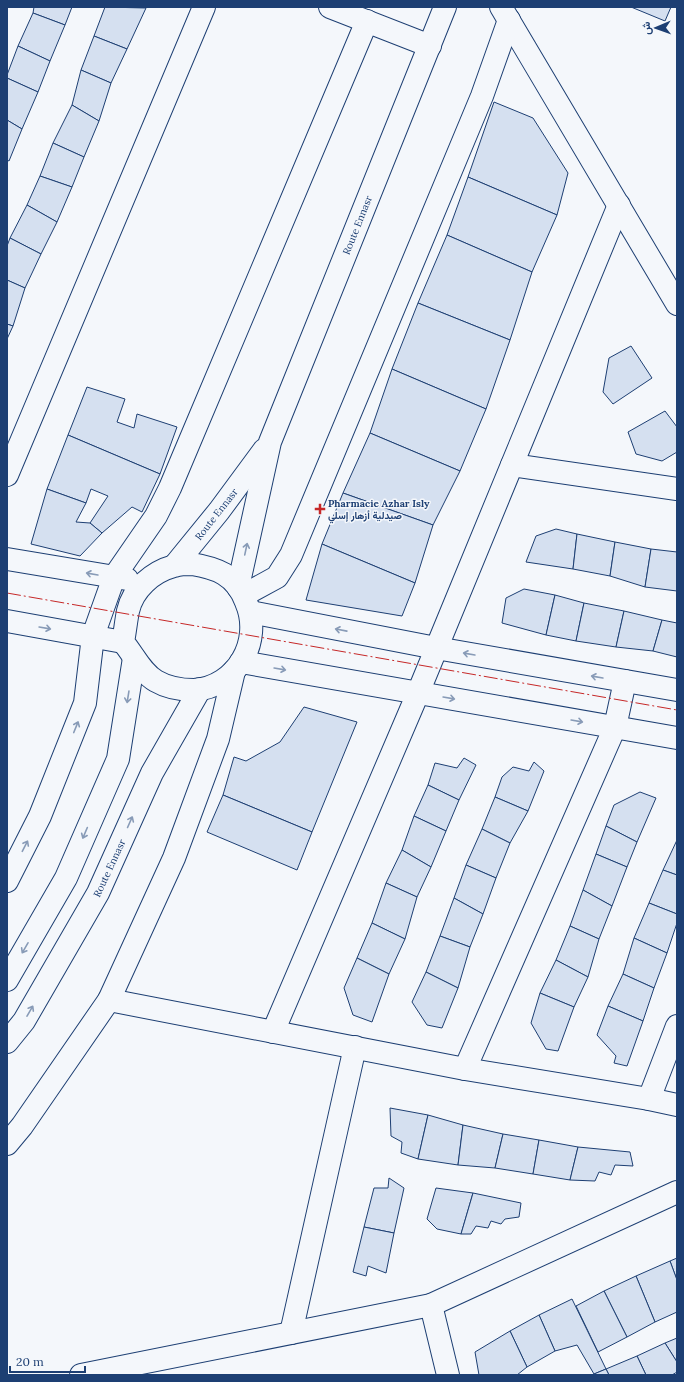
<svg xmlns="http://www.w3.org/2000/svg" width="684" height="1382" viewBox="0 0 684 1382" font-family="Lora,Vazirmatn,serif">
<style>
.building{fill:#d5e0f0;stroke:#1d3f73}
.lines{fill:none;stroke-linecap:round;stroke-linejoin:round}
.minor-casing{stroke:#1d3f73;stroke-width:24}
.secondary-casing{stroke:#1d3f73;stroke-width:24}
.minor{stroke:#f4f7fb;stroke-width:22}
.secondary{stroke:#f4f7fb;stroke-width:22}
.power{stroke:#c62828;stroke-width:1;stroke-dasharray:14 3 2 3;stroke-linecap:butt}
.oneway{stroke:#889bb7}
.poi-dot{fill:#c62828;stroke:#f4f7fb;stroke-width:1.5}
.labels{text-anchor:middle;stroke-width:3;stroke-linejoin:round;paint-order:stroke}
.street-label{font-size:10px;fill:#1d3f73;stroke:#f4f7fb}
.poi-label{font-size:10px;font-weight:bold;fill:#1d3f73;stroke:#f4f7fb;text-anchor:start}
</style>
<rect width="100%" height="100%" fill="#f4f7fb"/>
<g class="building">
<path d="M34,7H72L65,25L33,13Z"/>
<path d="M105,7L146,8L127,49L94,36Z"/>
<path d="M631,7H671L665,21Z"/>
<path d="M33,13L65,25L50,61L18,46Z"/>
<path d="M94,36L127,49L111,83L81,70Z"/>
<path d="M18,46L50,61L38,92L7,78V75Z"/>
<path d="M81,70L111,83L99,121L72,105Z"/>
<path d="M7,78L38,92L22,129L7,120Z"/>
<path d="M494,102L533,118L568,173L557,215L468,177Z"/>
<path d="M72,105L99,121L84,157L53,143Z"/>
<path d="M7,120L22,129L9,161L7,160Z"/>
<path d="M53,143L84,157L72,187L40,176Z"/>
<path d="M40,176L72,187L57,222L27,205Z"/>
<path d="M468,177L557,215L532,272L447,235Z"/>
<path d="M27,205L57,222L41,254L10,238Z"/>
<path d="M447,235L532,272L510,340L418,303Z"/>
<path d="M10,238L41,254L25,288L7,280V246Z"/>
<path d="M7,280L25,288L13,326L7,324Z"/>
<path d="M418,303L510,340L486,409L392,369Z"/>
<path d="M7,324L13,326L7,339Z"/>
<path d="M631,346L652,378L613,404L603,392L609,358Z"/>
<path d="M392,369L486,409L460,471L370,433Z"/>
<path d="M87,387L125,399L117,422L134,428L137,414L177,427L160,474L68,435Z"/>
<path d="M665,411L677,427V452L662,461L636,454L628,432Z"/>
<path d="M370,433L460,471L433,525L343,493Z"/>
<path d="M68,435L160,474L142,512L132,507L102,533L90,523L108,496L91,489L86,503L47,489Z"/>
<path d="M47,489L86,503L76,522L90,523L102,533L80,556L31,544Z"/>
<path d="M343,493L433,525L415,583L322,544Z"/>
<path d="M556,529L577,534L573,569L526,562L536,536Z"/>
<path d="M577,534L615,542L610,576L573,569Z"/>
<path d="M615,542L651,549L645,587L610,576Z"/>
<path d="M322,544L415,583L402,616L306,600Z"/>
<path d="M651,549L677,552V591L645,587Z"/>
<path d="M524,589L555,595L546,635L502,623L506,598Z"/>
<path d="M555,595L584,603L576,641L546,635Z"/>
<path d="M584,603L624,611L616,647L576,641Z"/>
<path d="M624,611L662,620L653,651L616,647Z"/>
<path d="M662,620L677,623V657L653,651Z"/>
<path d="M304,707L357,722L312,832L223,795L234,757L246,761L280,742Z"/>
<path d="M464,758L476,765L459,800L428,785L435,763L457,768Z"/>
<path d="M534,762L544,771L528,811L495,797L502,777L513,767L529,771Z"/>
<path d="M428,785L459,800L446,831L414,816Z"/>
<path d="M640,792L656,798L637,842L606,826L614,805Z"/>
<path d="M223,795L312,832L297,870L207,832Z"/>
<path d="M495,797L528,811L510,843L482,829Z"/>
<path d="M414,816L446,831L431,867L402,850Z"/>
<path d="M606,826L637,842L627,867L596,854Z"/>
<path d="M482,829L510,843L496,878L466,865Z"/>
<path d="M677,840V875L663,870Z"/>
<path d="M402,850L431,867L417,897L386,883Z"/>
<path d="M596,854L627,867L612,906L583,890Z"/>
<path d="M466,865L496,878L483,914L454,898Z"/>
<path d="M663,870L677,875V914L649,903Z"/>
<path d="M386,883L417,897L405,939L372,923Z"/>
<path d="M583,890L612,906L599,939L570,926Z"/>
<path d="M454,898L483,914L470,947L440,936Z"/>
<path d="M649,903L677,914V923L667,953L634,938Z"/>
<path d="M372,923L405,939L389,974L357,958Z"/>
<path d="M570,926L599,939L588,977L556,960Z"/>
<path d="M440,936L470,947L458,988L426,972Z"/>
<path d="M634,938L667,953L654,988L623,974Z"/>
<path d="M357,958L389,974L372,1022L353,1015L344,988Z"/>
<path d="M556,960L588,977L574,1007L540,993Z"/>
<path d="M426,972L458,988L442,1028L427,1025L412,1002Z"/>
<path d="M623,974L654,988L643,1021L608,1006Z"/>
<path d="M540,993L574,1007L558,1051L546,1049L531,1023Z"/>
<path d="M608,1006L643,1021L627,1066L614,1063L616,1056L597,1035Z"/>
<path d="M390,1108L428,1115L418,1159L401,1153L402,1142L391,1136Z"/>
<path d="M428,1115L463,1125L458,1165L418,1159Z"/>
<path d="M463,1125L503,1134L495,1168L458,1165Z"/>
<path d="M503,1134L539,1140L533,1174L495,1168Z"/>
<path d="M539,1140L578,1147L570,1180L533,1174Z"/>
<path d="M578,1147L630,1152L633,1166L615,1165L611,1175L599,1172L595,1181L570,1180Z"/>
<path d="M389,1178L404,1188L394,1233L364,1227L374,1188H388Z"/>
<path d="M436,1188L473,1193L461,1234L437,1229L427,1219Z"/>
<path d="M473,1193L521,1203L519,1217L505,1219L501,1224L491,1221L488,1228L476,1226L471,1234H461Z"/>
<path d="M364,1227L394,1233L386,1273L368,1266L366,1276L353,1272Z"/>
<path d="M677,1258V1280L670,1261Z"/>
<path d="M670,1261L677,1280V1312L655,1322L636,1276Z"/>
<path d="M636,1276L655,1322L627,1337L604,1291Z"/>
<path d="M604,1291L627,1337L598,1352L576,1306Z"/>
<path d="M572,1299L606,1369L594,1374L577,1345L555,1351L539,1315Z"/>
<path d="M539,1315L555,1351L527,1367L510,1331Z"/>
<path d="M510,1331L527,1367L517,1375H479L475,1352Z"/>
<path d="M677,1338V1362L665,1343Z"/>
<path d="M665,1343L677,1362V1372L672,1375H646L637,1356Z"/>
<path d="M637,1356L646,1375H609L606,1369Z"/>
<path d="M606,1369L609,1375H592L594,1374Z"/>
</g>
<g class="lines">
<defs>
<g id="minor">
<path d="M330,7L430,46"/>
<path d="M501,7L677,304"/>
<path d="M512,465L677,489"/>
<path d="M7,475L204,7"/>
<path d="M7,559L127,579"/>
<path d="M244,595L277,577L291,555L482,96L509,20"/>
<path d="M250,612L436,648L677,690"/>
<path d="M7,621L123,642"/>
<path d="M241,662L677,738"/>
<path d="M7,881L40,816L85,703L93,636L114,577L156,516L170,488L367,21"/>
<path d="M109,1000L465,1069L649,1099L677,1105"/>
<path d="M273,1032L418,693L619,205"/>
<path d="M465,1069L615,727L625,681"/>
<path d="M649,1099L677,1026"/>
<path d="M7,1144L22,1126L109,1000L174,858L218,739L234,671"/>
<path d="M431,1305L448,1375"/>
<path d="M291,1333L355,1047"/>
<path d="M81,1375L431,1305L677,1192"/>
</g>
<g id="secondary">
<path d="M192,564C204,566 214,568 224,574C234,580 242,591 246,602C263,641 237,687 194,690C181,690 168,688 156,681C141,672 134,655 123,642C125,632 126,621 128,611C133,589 152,572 174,566C180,564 186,564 192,564Z"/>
<path d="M175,565L219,511L264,450"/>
<path d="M238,587L270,442L445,7"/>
<path d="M7,980L66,878L118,759L134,658"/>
<path d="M7,1042L24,1021L98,893L152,773L200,689"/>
</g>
</defs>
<use href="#minor" class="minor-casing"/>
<use href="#secondary" class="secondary-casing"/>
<use href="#minor" class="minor"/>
<use href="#secondary" class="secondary"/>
<path class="power" d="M7,593L677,710"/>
</g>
<defs><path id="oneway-shaft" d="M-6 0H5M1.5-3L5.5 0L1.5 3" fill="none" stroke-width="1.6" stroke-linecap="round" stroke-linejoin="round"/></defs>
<g class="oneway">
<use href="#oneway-shaft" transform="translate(246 549) rotate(-78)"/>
<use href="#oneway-shaft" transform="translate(92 574) rotate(-170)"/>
<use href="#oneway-shaft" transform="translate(45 628) rotate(10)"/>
<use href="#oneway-shaft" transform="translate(341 630) rotate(-169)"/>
<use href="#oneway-shaft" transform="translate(469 654) rotate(-170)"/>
<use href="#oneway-shaft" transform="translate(280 669) rotate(10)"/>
<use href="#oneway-shaft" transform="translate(597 677) rotate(-170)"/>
<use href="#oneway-shaft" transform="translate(128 697) rotate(99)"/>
<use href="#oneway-shaft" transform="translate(449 698) rotate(10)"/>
<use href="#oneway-shaft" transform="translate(577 721) rotate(10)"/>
<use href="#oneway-shaft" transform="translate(76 727) rotate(-68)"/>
<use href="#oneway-shaft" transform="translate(130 822) rotate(-66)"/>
<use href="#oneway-shaft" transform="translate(85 833) rotate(113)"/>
<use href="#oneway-shaft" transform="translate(25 846) rotate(-63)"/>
<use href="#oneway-shaft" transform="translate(25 948) rotate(120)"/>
<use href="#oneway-shaft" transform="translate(30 1011) rotate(-60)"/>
</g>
<path class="poi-dot" d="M318 503h4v4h4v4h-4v4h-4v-4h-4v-4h4z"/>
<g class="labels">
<g class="street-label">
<text transform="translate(357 225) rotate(-68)" y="4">Route Ennasr</text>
<text transform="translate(216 514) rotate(-52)" y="4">Route Ennasr</text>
<text transform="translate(109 868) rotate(-65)" y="4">Route Ennasr</text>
</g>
<g class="poi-label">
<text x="328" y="507">Pharmacie Azhar Isly<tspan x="328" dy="12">صيدلية أزهار إسلي</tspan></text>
</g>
</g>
<rect width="684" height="1382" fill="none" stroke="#1d3f73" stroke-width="16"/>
<g transform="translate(656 28) rotate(268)" stroke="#f4f7fb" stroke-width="3" paint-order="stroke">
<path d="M0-3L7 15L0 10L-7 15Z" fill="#1d3f73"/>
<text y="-6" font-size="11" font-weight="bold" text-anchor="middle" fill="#1d3f73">ش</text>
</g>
<path d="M10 1366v6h75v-6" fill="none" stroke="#1d3f73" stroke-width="2"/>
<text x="16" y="1366" font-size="12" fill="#1d3f73" stroke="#f4f7fb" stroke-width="3" paint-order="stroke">20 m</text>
</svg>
